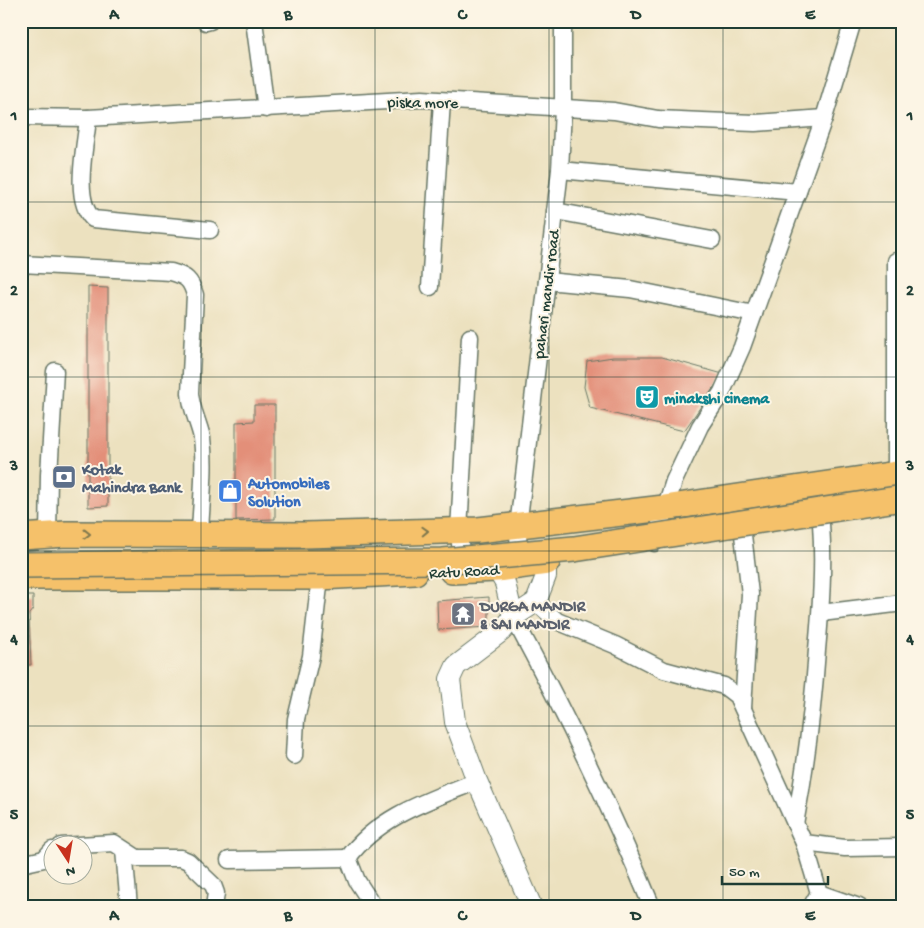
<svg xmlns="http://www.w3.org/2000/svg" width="924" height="928" viewBox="0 0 924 928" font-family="'Gochi Hand',sans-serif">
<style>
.building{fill:#e38f79}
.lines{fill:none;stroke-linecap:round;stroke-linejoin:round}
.minor-casing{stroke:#677665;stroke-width:19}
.tertiary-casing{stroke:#677665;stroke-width:22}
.primary-casing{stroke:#677665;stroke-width:28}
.minor{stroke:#fff;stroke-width:16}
.tertiary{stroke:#fff;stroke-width:20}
.primary{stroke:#f5c16b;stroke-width:25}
.primary-bridge-casing{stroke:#677665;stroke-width:28;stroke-linecap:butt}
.primary-bridge{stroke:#f5c16b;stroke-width:25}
.oneway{stroke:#7f784d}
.grid{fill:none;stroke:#1f3d34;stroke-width:1;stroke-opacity:0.55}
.labels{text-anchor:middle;stroke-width:4;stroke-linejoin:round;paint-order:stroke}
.street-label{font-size:16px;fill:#1f3d34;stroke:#fcf5e5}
.culture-label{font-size:16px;font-weight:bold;fill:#0d838f;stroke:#fcf5e5;text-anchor:start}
.service-label{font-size:16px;font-weight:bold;fill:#4e5e75;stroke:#fcf5e5;text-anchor:start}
.shop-label{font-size:16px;font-weight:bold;fill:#366cbe;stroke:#fcf5e5;text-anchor:start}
.worship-label{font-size:16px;font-weight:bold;fill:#5b616d;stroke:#fcf5e5;text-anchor:start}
.neatline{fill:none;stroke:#1f3d34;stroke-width:2}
.grid-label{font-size:16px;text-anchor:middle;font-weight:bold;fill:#1f3d34}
</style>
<rect width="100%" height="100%" fill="#fcf5e5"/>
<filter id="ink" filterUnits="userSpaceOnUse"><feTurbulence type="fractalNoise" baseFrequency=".02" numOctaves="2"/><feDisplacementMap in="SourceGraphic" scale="10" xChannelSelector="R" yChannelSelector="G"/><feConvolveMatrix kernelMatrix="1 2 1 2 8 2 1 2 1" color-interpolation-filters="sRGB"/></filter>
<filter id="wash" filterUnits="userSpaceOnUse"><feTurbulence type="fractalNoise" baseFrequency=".0096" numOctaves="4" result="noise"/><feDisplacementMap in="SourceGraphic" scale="20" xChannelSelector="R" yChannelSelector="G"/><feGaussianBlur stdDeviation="1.12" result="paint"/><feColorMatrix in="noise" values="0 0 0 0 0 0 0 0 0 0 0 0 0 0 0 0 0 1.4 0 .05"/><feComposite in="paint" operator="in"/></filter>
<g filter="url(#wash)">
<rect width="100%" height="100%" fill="#ece1bf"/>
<g id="blocks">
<g class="building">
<path d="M88,287L108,288V506L88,507Z"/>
<path d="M613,357H662L723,374L684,431L590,408L584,387L587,361Z"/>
<path d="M254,405H275V519L236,520V422L254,421Z"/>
<path d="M21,596H33V609L29,614L31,665H21Z"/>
<path d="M489,597V627L438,630L437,601Z"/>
</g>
</g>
</g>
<g filter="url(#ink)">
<use href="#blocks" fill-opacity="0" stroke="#677665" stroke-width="1"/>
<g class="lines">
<defs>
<g id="minor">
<path d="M254,21L266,109"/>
<path d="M206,22L210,21"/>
<path d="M21,117L88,118L422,99L614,111L658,119L702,121L755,123L824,118"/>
<path d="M88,118C86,144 72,199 93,219L210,230"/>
<path d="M560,170L798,192"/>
<path d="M555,211L712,240"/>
<path d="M896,261V474"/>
<path d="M21,264L171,272C186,276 191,280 195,295L190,393C191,409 199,423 202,438C206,469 201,502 200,533"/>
<path d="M547,281L630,289L754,314"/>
<path d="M430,287L442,101"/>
<path d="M48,536L49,475L55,371"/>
<path d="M654,543L674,481L700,426L722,392L742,347L824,118L853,21"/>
<path d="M519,564L518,527L560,170L563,109V21"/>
<path d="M462,568L459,530L470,337"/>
<path d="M536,602L557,621L615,645L664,670L724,686L737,696L804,843L819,893L811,907"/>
<path d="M821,613L903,603"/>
<path d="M513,617C564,711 611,808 652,907"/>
<path d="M743,708L750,594L743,535"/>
<path d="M294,756L296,719L311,656L320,577"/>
<path d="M795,824C806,766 813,708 817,650C821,607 824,566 821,523"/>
<path d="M804,843L845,848L903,847"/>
<path d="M61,846L114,843L137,858H181L188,861L213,885L216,893L214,907"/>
<path d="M124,850L129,907"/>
<path d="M229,860L348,858"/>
<path d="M21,864L44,859L52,850"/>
<path d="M819,893L859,907"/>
<path d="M374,907L357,881L348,858C378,816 430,800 477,781"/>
</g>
<g id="tertiary">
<path d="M497,569L505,583L513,617"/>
<path d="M532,907L477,781L455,722L450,679L456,666L502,631L513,617L536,602L546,576V562"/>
</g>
<g id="primary">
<path d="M21,537L66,534L306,535L478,530L664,508L903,473"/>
<path d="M452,571L497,569L547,562"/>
<path d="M21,577H320L415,572"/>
</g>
</defs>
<use href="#minor" class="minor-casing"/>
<use href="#tertiary" class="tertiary-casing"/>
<use href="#primary" class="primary-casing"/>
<use href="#minor" class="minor"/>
<use href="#tertiary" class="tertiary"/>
<use href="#primary" class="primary"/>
<defs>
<path id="primary-bridge" d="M21,565L443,561L574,549L903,498"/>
</defs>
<use href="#primary-bridge" class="primary-bridge-casing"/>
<use href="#primary-bridge" class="primary-bridge"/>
</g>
<defs><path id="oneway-chevron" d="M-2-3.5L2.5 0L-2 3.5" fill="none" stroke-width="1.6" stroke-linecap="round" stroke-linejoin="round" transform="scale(1.25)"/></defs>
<g class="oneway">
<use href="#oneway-chevron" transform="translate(425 531) rotate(-2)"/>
<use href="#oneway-chevron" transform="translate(87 534)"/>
</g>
</g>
<path class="grid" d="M201,21V907M375,21V907M549,21V907M723,21V907M21,202H903M21,377H903M21,551H903M21,726H903"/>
<defs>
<symbol id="theatre-square" viewBox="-11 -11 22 22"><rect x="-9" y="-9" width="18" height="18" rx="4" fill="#0f9aa8" stroke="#fcf5e5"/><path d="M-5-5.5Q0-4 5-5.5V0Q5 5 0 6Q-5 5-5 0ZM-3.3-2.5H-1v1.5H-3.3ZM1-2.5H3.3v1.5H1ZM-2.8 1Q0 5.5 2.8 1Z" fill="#fff"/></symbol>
<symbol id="bank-square" viewBox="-11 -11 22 22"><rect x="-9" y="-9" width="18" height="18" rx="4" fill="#5c6f8a" stroke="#fcf5e5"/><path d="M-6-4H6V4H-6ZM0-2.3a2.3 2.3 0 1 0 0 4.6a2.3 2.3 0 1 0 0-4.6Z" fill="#fff"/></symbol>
<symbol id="shop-square" viewBox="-11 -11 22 22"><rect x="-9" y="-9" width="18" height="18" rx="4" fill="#3f7fe0" stroke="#fcf5e5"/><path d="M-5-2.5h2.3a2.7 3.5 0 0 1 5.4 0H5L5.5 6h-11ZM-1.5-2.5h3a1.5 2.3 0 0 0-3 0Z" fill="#fff"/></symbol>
<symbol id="temple-square" viewBox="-11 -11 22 22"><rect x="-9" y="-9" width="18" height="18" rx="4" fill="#6b7280" stroke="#fcf5e5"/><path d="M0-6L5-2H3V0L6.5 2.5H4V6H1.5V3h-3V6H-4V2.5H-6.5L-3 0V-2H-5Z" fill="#fff"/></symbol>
</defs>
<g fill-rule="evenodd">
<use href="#theatre-square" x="633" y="383" width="28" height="28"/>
<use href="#bank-square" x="50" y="463" width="28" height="28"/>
<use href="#shop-square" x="216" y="477" width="28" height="28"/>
<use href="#temple-square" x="449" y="600" width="28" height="28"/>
</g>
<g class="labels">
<g class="street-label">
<text transform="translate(423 101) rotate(1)" y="6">piska more</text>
<text transform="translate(545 294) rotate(-83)" y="6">pahari mandir road</text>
<text transform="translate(464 570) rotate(-3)" y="6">Ratu Road</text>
</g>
<g class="culture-label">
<text x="664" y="403">minakshi cinema</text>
</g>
<g class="service-label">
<text x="82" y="474">Kotak<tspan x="82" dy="18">Mahindra Bank</tspan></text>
</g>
<g class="shop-label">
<text x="248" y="488">Automobiles<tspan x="248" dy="18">Solution</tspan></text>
</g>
<g class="worship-label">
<text x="480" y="611">DURGA MANDIR<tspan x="480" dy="18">&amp; SAI MANDIR</tspan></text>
</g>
</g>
<rect width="924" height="928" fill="none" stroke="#fcf5e5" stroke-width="55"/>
<g transform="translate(68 860) rotate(168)"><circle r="24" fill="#fcf5e5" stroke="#a4ab9e"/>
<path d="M0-4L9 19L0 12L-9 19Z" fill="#c8321e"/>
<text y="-8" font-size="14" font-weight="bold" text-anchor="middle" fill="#1f3d34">N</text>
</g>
<path d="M722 876v8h106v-8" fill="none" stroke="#1f3d34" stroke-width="2.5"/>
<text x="729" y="876" font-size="15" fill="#1f3d34" stroke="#fcf5e5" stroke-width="4" paint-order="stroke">50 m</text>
<rect x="28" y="28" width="868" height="872" class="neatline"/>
<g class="grid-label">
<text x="114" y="19">A</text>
<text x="288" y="19">B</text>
<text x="462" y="19">C</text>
<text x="636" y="19">D</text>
<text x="810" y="19">E</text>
<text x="14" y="120">1</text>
<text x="910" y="120">1</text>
<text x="14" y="295">2</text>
<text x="910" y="295">2</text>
<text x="14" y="470">3</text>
<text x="910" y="470">3</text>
<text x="14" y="644">4</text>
<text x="910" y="644">4</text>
<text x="14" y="819">5</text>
<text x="910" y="819">5</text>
<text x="114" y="920">A</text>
<text x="288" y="920">B</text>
<text x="462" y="920">C</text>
<text x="636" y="920">D</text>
<text x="810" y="920">E</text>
</g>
</svg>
